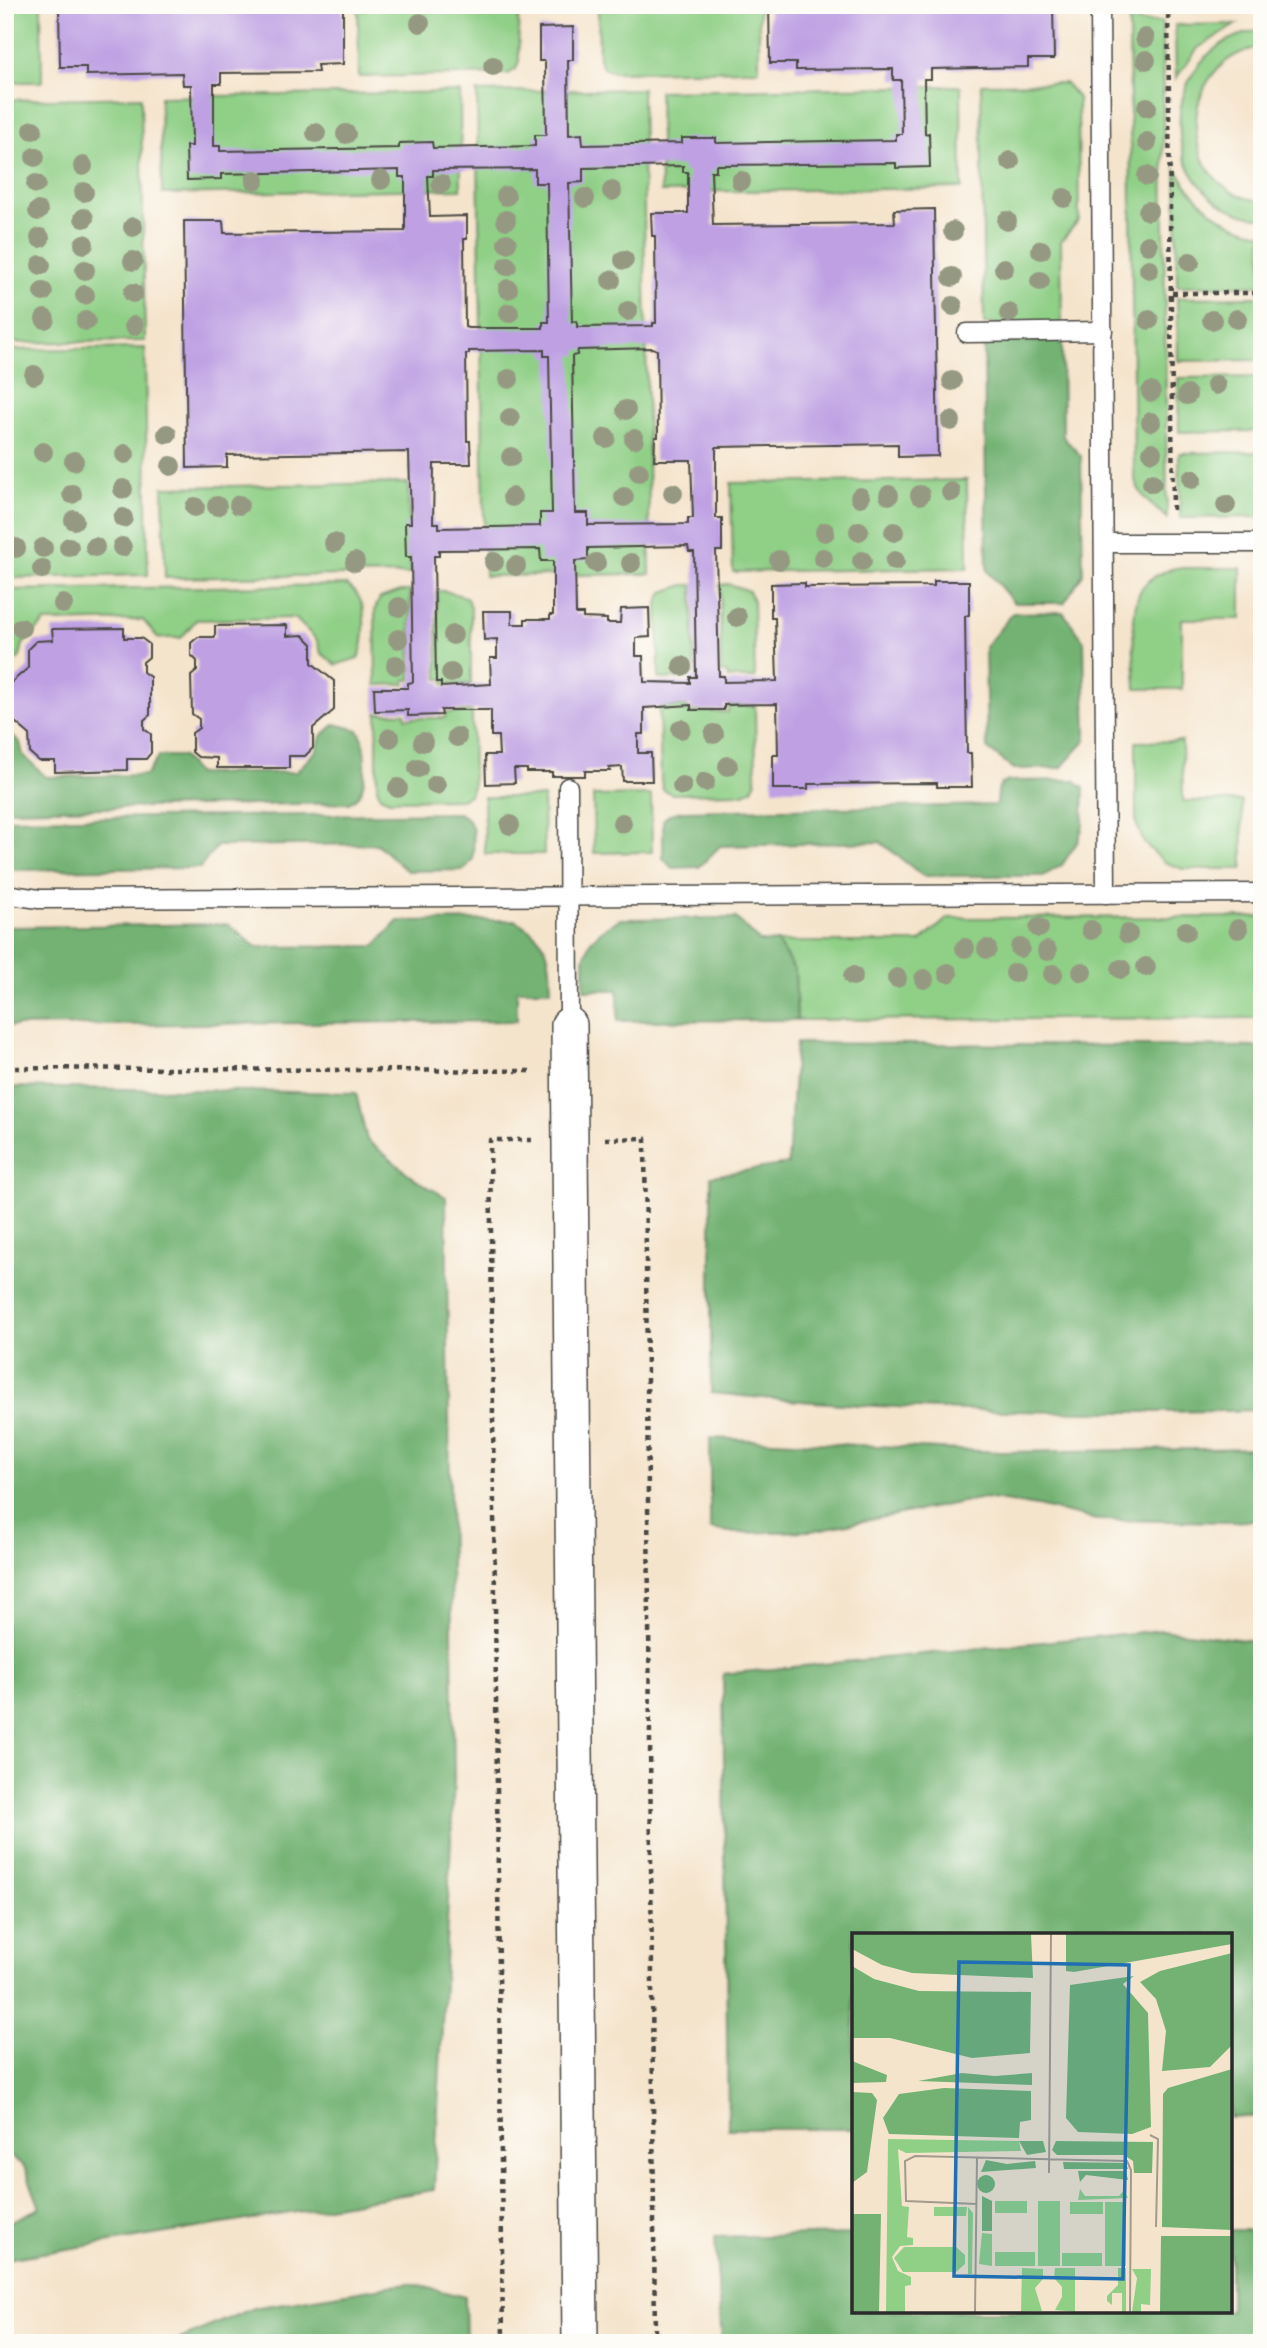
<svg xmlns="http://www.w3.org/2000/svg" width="1267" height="2348" viewBox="0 0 1267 2348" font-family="'Architects Daughter',sans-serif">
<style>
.green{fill:#8fcf86;stroke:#5d7d58;stroke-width:2}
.forest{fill:#73b273;stroke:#4f6e4f;stroke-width:2}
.building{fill:#bea0e3;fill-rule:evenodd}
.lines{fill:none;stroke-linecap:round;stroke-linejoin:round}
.service-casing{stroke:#494743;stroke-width:21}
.minor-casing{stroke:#494743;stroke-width:38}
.path{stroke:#494743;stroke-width:4.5;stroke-dasharray:5 5;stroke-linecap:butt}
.service{stroke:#fff;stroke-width:18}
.minor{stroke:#fff;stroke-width:35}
.tree{fill:#969982}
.inset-road{fill:none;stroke:#a49a8c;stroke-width:2}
.view{fill:#1f6fb2;fill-opacity:0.15;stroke:#1f6fb2;stroke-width:3.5}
.inset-edge{fill:none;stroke:#2b2b2b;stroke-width:3.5}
</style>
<rect width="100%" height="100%" fill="#fdfcf7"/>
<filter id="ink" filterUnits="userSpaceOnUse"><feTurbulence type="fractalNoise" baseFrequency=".0143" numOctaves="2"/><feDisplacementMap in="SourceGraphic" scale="14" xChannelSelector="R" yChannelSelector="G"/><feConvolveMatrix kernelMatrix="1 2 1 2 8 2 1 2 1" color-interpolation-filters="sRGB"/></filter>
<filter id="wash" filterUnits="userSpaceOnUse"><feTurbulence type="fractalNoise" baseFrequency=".00686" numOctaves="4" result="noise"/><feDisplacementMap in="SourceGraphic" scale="28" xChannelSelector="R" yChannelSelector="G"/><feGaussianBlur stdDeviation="1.57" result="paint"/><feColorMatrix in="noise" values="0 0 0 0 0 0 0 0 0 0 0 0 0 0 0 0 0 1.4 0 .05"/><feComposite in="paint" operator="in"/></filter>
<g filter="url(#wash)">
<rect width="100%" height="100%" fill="#f5e4cc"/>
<g class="green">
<path d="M5,5H41L42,82H5Z"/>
<path d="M358,5H518L519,61L516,69L508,74L359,77Z"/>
<path d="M598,5H759V70L614,72L603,68L599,59Z"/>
<path d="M1129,22H1162L1167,518C1153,506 1137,495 1134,475Z"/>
<path d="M1237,24L1198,48L1176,78L1175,25Z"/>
<path d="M1262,30V47C1174,59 1174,192 1262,201V218C1152,205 1152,44 1262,30Z"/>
<path d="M1065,83L1078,98L1079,220L1061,241L1062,324H984L981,84Z"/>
<path d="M961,86L962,188L661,192L659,91Z"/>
<path d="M642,89L650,574L485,576L477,92Z"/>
<path d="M460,92L461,189L162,194L160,97Z"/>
<path d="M141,97L145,341L5,343V100Z"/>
<path d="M1176,169C1197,203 1221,226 1262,233V285L1177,286Z"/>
<path d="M1262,297V360L1178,361L1177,298Z"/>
<path d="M145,348L148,575L5,578V350Z"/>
<path d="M1262,377V431L1179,432L1178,378Z"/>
<path d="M1262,452V517L1180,518L1179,453Z"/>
<path d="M967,480L968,568L733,572L731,483Z"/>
<path d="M408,483L410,574L165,578L163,487Z"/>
<path d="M1175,568H1241V619H1182V689H1136C1135,663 1128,610 1142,588C1150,577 1162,572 1175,568Z"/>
<path d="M728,584L749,591L753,601L755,678H728L727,673H721L720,585Z"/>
<path d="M347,585C353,590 358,594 361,602C366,615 365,647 358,658L336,665L321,653L317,640L295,618L196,620L181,638H158L143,620L45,622L23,644L20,657L5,669V590Z"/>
<path d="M684,585H693L694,674H688V678L659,679L658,603L663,592Z"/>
<path d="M401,591H410L411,680H405V684L376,685L375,609L380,598Z"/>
<path d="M437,591H445L466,597L471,607V684H444V679H438Z"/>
<path d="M728,706H755L756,781L752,789L744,793L672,794L663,790L661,781L659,707H688V712H728Z"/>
<path d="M472,712L473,787L469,795L461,799L389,800L380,796L377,787V713H405L406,718H445V713Z"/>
<path d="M1182,741L1183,801H1242L1243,869H1183L1164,862L1144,843L1136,823V742Z"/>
<path d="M651,795L652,852L594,853L593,796Z"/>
<path d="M484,797H543L544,854H485Z"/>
<path d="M1262,917V1018L797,1020L795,971L777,942H920L948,918Z"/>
</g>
<g class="forest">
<path d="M984,341H1062L1063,437L1081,456L1083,574L1064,603H1014L987,571Z"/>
<path d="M1063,612L1084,641L1086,740L1061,768L1014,769L987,748L985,647L1013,613Z"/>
<path d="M335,724L358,730C367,742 368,783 358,796C355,799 352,801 349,803L5,810V730L20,742L23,755L46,777L146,775L159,756H182L197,774L296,772L317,750L321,736Z"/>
<path d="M1074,780L1084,788L1083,826L1078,841L1062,865L1043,876H923L880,842L720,846L699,867L672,868L663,858V820L670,814L683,811L997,805L998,790L1001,784L1009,781Z"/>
<path d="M458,813C478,821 473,840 473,859L464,870L407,871L377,844L217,846L200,868L13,870L5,867V819Z"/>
<path d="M736,918L760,942H777L795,971L797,1020L618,1021V990H584V959L590,942L602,930L620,919Z"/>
<path d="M514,920C549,939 550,952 551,990H517V1021L5,1026V925L12,927L228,924L256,947L375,946L398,921Z"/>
<path d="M796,1043L1262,1047V1410C1078,1415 893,1412 711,1393V1176L788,1164Z"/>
<path d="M5,1087L356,1093L367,1140L416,1180L446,1197L454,1779L434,2190L5,2259V2224L40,2208L24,2166L5,2153Z"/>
<path d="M710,1438L1002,1452L1262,1448V1519L1234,1522L1098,1520L1037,1506L984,1498L811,1531L736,1533L710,1529Z"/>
<path d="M1162,1630L1262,1642V2116L1230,2118V1935H854V2129H728L723,1674Z"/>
<path d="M1230,2230H1262V2343H722L715,2237L854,2234V2311H1230Z"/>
<path d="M408,2283L465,2297L466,2343H171L253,2308Z"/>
</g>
<g id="blocks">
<g class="building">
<path d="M59,5H343V64L317,65L318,72L221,73V84H214V146H220V151L399,148V143L432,142L433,148L535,146V135H546L545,61H539V28L573,27V60H568L569,135L582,134L583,145L682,143V138H716V143L896,140V134H902L901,80H893V69L796,70V63H770L769,5H1053L1054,59H1028V67L931,69V79H924L925,134L929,133L930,167L896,168V163L716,165V171H711L713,225L895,223L894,210L934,209L938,456L898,457V444L716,447V518H722V551H716L719,676H724V682L777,681L775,618H771V584L805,583V587L934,586V581H969V615L965,616L967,753H971L972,787H937V783L808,784V789H773V755H778L777,704L724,705V710H691V705L644,708V734H638V753H651L652,781H623L622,767L609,768L610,771H585V776H552V772H527V769H514L515,783L486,784L485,755H499L498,736H491V710H441L442,715L408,716V710L375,711L374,688H408V683L413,682L411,557H406L405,523H411L409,452L227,455V467L187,468L184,221H223L224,233L405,231V177H399V170L221,174V179L187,180L186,146H192L191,85H183L182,73L86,75V67H60ZM683,166V172H688V213H651L652,236H655L656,323H653V326L577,327V321L572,322L569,183L583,182V168ZM535,169V183H547L549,322H543V328H468L465,327L464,239H467V216L430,217L428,176H433V170ZM653,348L657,350L658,437H655L654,460H691L693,518H688V524L588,525V513H575L572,356L577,355L578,350ZM544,350V356H549L552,513H540V526L439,528V523H433L434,464H471L470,441H467L466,354H469V351ZM688,546L689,552H694L696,677H690V683L644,682L643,656H636V638L650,637L649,608L621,609L620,623H607V619L583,618V614H576L575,561L588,560V548ZM540,549L541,561H553V615H550V619H525V624H512V611H483L484,640L497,639V658H490L491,684L441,687V682H436L434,556H439V550Z"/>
<path d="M287,625V636L303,635L312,644V663L334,681V710L313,728V748L305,756H289V768H217V758L198,757L192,752V733L199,728V719L192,714L191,676L197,671V661L191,655V643L198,637H215V626Z"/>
<path d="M124,628V638H141L149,644V657L143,662V672L150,677V715L144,720V729L151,734V753L146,759H127V770L55,772V761H39L30,753L29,734L8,716L7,686L28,668V649L36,641L53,640L52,629Z"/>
</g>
</g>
</g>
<g filter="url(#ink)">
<use href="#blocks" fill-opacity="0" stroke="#494743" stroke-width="2"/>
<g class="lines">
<defs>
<g id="service">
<path d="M1100,5L1106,894"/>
<path d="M967,333L1103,331"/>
<path d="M1104,543H1262"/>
<path d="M568,787L569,1025"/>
<path d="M5,894L39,899L1262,893"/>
</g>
<path id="minor" d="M569,1025L580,2343"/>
</defs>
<use href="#service" class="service-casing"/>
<use href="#minor" class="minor-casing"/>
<g class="path">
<path d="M1168,5L1173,515"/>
<path d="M1126,8L1262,7"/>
<path d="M1172,293H1262"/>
<path d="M5,1068L532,1071"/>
<path d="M605,1139L645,1138L655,2343"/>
<path d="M503,2343L490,1140H533"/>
</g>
<use href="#service" class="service"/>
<use href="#minor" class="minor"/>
</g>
<g class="tree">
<circle cx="420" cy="23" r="10"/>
<circle cx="1145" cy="38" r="10"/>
<circle cx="1146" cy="60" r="10"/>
<circle cx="493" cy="66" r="10"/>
<circle cx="1147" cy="107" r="10"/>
<circle cx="33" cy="130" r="10"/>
<circle cx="316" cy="133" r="10"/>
<circle cx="346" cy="134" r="10"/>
<circle cx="1147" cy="142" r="10"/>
<circle cx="35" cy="157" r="10"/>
<circle cx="1010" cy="161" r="10"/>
<circle cx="83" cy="166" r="10"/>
<circle cx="1147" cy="176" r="10"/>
<circle cx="255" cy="180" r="10"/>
<circle cx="381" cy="180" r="10"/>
<circle cx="741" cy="181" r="10"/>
<circle cx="36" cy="184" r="10"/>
<circle cx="441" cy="184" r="10"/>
<circle cx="612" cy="191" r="10"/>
<circle cx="84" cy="192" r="10"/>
<circle cx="506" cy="196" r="10"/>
<circle cx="585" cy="198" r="10"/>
<circle cx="1064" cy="198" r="10"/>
<circle cx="38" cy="211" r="10"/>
<circle cx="1148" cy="211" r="10"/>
<circle cx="84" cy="218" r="10"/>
<circle cx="506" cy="220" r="10"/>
<circle cx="1007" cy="221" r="10"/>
<circle cx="133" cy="227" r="10"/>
<circle cx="953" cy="231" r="10"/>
<circle cx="40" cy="238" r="10"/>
<circle cx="507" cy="243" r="10"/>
<circle cx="84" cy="244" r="10"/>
<circle cx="1148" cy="245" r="10"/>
<circle cx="1041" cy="250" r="10"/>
<circle cx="624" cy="260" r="10"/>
<circle cx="133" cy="261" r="10"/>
<circle cx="1190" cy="262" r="10"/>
<circle cx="41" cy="265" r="10"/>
<circle cx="507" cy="266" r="10"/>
<circle cx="1004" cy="268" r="10"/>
<circle cx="1149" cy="269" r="10"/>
<circle cx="85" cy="270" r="10"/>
<circle cx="952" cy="277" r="10"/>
<circle cx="611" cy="280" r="10"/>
<circle cx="1040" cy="281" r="10"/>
<circle cx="508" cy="289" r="10"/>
<circle cx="43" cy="292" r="10"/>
<circle cx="133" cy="293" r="10"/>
<circle cx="85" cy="295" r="10"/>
<circle cx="953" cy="306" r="10"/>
<circle cx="628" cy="311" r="10"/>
<circle cx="509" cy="313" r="10"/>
<circle cx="1009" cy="313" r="10"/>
<circle cx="45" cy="319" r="10"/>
<circle cx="1237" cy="319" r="10"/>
<circle cx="1149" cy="320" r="10"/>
<circle cx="1212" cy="320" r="10"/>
<circle cx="86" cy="321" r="10"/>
<circle cx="134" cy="326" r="10"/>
<circle cx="34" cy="375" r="10"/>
<circle cx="509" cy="379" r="10"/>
<circle cx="952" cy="381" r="10"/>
<circle cx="1216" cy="385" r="10"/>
<circle cx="1151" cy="392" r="10"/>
<circle cx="1187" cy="395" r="10"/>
<circle cx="626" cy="410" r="10"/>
<circle cx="510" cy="418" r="10"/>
<circle cx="951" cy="421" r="10"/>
<circle cx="1151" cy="422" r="10"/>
<circle cx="167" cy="434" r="10"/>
<circle cx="606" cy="438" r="10"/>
<circle cx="634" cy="439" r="10"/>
<circle cx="43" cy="452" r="10"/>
<circle cx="1152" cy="452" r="10"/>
<circle cx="125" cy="454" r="10"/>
<circle cx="511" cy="457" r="10"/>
<circle cx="74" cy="461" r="10"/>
<circle cx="171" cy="466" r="10"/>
<circle cx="639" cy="472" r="10"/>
<circle cx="1192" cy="479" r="10"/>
<circle cx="1152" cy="483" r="10"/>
<circle cx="123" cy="489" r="10"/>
<circle cx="951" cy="492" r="10"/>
<circle cx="673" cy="493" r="10"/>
<circle cx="72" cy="494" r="10"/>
<circle cx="889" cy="495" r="10"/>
<circle cx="920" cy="495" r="10"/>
<circle cx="512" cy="497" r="10"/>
<circle cx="624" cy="497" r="10"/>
<circle cx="860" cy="497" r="10"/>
<circle cx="239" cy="505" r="10"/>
<circle cx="1226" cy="505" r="10"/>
<circle cx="217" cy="506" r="10"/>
<circle cx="195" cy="507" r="10"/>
<circle cx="123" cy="518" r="10"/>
<circle cx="74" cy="520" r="10"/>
<circle cx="859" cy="531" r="10"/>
<circle cx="825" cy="532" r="10"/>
<circle cx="894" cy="532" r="10"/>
<circle cx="334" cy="543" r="10"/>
<circle cx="69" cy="547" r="10"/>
<circle cx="95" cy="547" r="10"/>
<circle cx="122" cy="547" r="10"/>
<circle cx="16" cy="548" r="10"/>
<circle cx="43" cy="548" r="10"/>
<circle cx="823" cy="558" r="10"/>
<circle cx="779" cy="560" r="10"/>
<circle cx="862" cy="561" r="10"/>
<circle cx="895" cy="561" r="10"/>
<circle cx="355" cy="562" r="10"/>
<circle cx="494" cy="562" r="10"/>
<circle cx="596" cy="563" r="10"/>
<circle cx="631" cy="563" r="10"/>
<circle cx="516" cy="566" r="10"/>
<circle cx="42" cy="569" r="10"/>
<circle cx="63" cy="604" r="10"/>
<circle cx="399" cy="607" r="10"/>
<circle cx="737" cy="617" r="10"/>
<circle cx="21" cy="628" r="10"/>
<circle cx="453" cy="635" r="10"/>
<circle cx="398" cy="639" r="10"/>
<circle cx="396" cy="665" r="10"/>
<circle cx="682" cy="666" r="10"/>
<circle cx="451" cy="673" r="10"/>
<circle cx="681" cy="729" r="10"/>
<circle cx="714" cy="734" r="10"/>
<circle cx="457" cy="737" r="10"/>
<circle cx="390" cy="738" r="10"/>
<circle cx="423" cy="742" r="10"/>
<circle cx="728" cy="766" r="10"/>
<circle cx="418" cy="768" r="10"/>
<circle cx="705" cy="782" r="10"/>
<circle cx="436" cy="785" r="10"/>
<circle cx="682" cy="786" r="10"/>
<circle cx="398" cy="788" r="10"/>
<circle cx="622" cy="823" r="10"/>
<circle cx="510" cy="825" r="10"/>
<circle cx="1039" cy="928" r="10"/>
<circle cx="1238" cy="929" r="10"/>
<circle cx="1091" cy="930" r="10"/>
<circle cx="1186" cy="931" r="10"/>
<circle cx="1128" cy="934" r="10"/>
<circle cx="965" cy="948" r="10"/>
<circle cx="1020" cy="948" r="10"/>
<circle cx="987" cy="949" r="10"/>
<circle cx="1047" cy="951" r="10"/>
<circle cx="1146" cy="967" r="10"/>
<circle cx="1121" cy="969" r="10"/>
<circle cx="1082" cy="972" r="10"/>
<circle cx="948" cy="973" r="10"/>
<circle cx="1015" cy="973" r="10"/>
<circle cx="1053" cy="974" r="10"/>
<circle cx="853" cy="976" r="10"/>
<circle cx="897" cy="978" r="10"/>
<circle cx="924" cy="979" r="10"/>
</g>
</g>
<g transform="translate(852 1933)">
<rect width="380" height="380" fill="#f5e4cc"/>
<path d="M36,206L167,208L169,218L54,220L46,216L50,273L57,274L55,304L61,305V312L48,313L40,324L46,338L59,344V352L53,353V379H34ZM228,256L233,263H267L272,257L276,265L226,267ZM143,268H175V280H143ZM186,268H208V333H186ZM218,269H251V281H218ZM253,269H274V333H253ZM82,274H115L114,283H82ZM116,274L121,280L120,341H116ZM130,300L140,301V333L127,331ZM52,314H104L113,322V331L104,339H51L42,325ZM143,319H183V333H143ZM210,320H250V333H210ZM170,335L191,336V346L183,355L190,378L169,379ZM203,335H223V379L203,377L210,364V354L202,345ZM266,335H274V379H270V360H260V372L255,368V363L266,352ZM280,336H299L298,372L289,371V379H280L285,345Z" fill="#8fcf86"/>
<path d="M0,1H179L181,45L60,40L30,32L0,16ZM214,1H380V11L222,39L214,38ZM380,20V112L358,134L310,138L314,98L304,66L288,49L308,38ZM0,33L22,46L67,58L179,59L178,120L120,125L38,105H0ZM282,43L271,51L296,80L299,194L280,201L226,199L214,185L218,52ZM0,128L35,142L34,149L0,150ZM380,136V297L310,294L311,161L316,155ZM110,140L143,143L180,140V152L66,148ZM92,155L179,158V187L168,189L167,205L37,201L31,185L47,161ZM0,159L20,160L25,167L15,239L0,250ZM167,208H191L194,219L175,222ZM204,208L301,209L300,240H282L281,228L272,222H205L200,217ZM134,227L155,231L183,228L184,235L129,239ZM211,229L274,230L276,236H212ZM226,238H274L276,247L234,242L228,249ZM125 251a9 9 0 1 1 18 0a9 9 0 1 1-18 0ZM130,263L140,268V298H130ZM0,281H29L27,379H0ZM309,303H380V379H308Z" fill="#73b273"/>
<path class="inset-road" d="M298,202L306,206L304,294M197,240L199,1M125,271L54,268L53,228L63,223L275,228L279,237L278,379M123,379L125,224"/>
<path class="view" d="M107,29L277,32L271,346L102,343Z"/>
<rect width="380" height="380" class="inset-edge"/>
</g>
<rect width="1267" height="2348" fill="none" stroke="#fdfcf7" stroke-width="28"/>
</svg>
